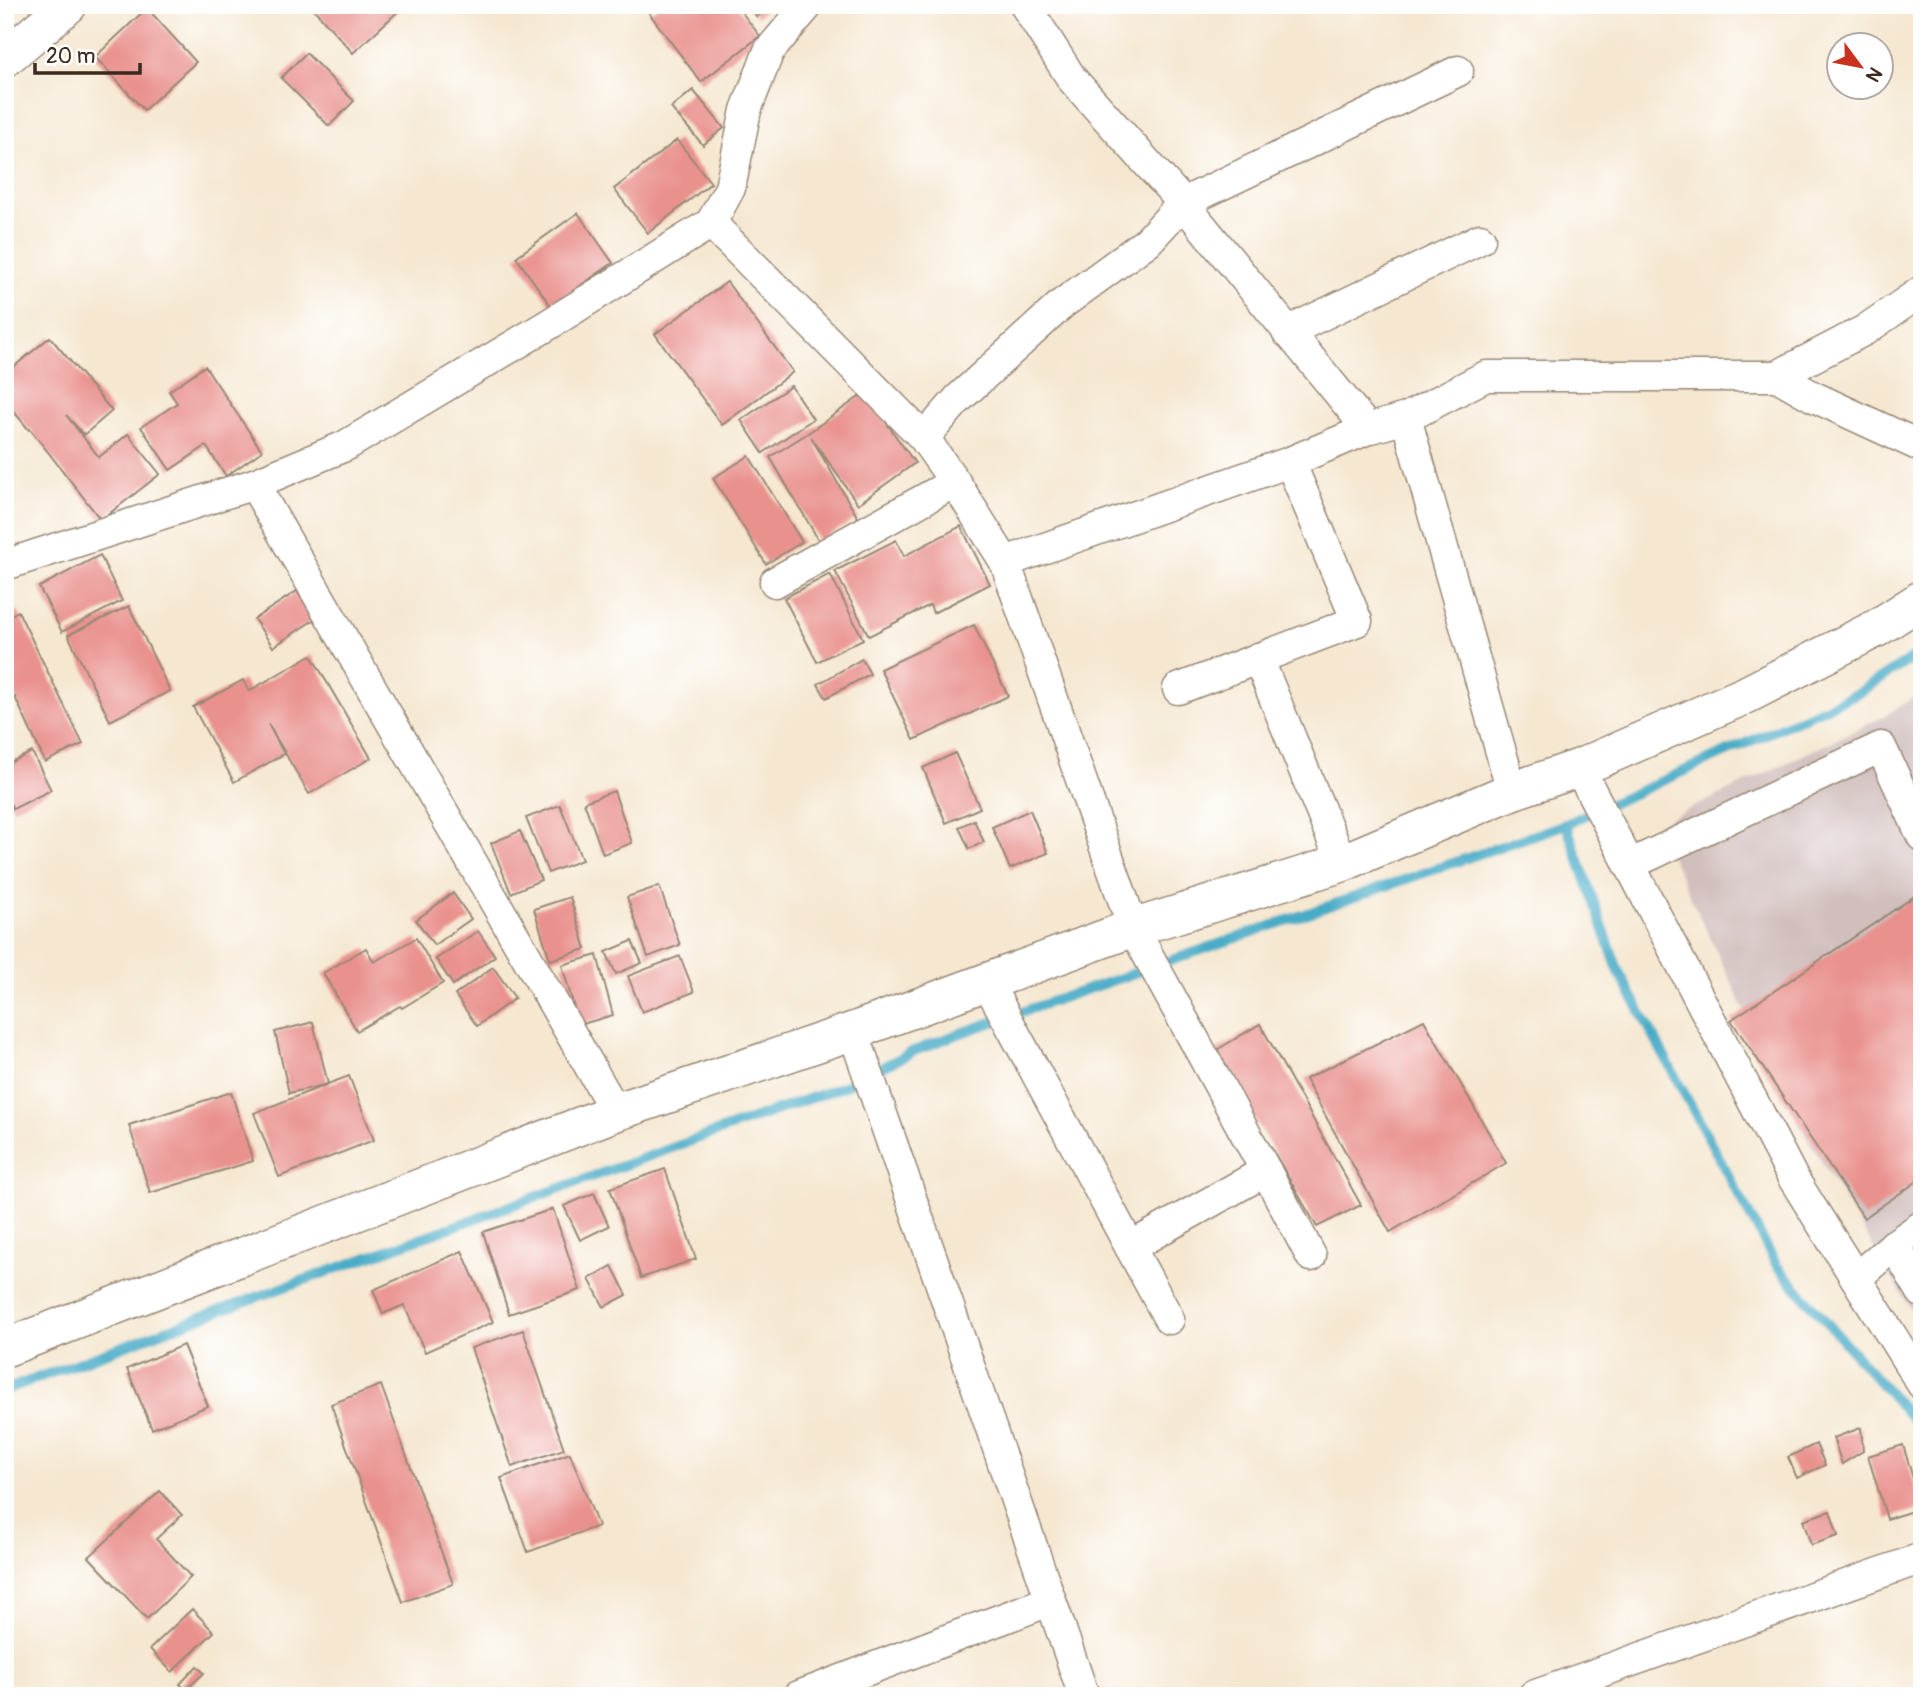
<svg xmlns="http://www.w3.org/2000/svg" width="1927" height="1701" viewBox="0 0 1927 1701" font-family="Pangolin,sans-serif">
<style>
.industrial{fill:#d1bfbd}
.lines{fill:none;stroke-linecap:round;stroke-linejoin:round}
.stream{stroke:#48acc7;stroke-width:10}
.building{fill:#e9918d}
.minor-casing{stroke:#988877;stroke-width:33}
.tertiary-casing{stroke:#988877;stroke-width:40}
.minor{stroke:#fff;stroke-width:30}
.tertiary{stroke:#fff;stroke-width:37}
</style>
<rect width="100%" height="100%" fill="#fff"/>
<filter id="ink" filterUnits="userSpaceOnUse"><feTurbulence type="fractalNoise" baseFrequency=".0143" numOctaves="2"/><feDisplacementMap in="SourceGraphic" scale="14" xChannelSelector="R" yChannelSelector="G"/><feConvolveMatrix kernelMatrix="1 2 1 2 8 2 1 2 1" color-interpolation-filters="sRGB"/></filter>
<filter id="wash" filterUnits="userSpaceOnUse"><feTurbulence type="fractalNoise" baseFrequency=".00686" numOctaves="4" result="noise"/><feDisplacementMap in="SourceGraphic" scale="28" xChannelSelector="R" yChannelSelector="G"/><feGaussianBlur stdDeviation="1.57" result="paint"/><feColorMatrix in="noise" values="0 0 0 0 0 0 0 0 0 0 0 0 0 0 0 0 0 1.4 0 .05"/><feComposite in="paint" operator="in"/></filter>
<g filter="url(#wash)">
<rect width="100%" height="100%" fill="#f5e7d0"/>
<path class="industrial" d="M1922,692V1328L1800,1126L1656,825L1883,717Z"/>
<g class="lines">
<g class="stream">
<path d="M1566,824L1618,970L1777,1266L1922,1430"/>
<path d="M5,1390L207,1315L847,1085L914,1051L961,1033L1566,824L1858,693L1922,652"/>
</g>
</g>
<g id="blocks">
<g class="building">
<path d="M310,5H405L353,53Z"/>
<path d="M660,5H736L760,36L701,82L649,13Z"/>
<path d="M748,5H771L757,17Z"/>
<path d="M147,8L196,62L144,110L95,57Z"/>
<path d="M306,53L354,101L329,126L281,78Z"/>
<path d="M693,90L724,128L703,145L671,108Z"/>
<path d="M677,140L711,183L648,233L614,189Z"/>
<path d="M578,213L613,263L551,306L516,257Z"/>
<path d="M727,282L793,372L722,425L655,334Z"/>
<path d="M50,337L112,411L84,435L66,415L99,457L128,434L160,474L101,520L30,429L29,430L5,401V374Z"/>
<path d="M205,366L262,451L226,476L206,446L170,470L141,427L177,403L169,391Z"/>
<path d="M791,386L813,419L763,453L741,420Z"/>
<path d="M865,393L915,463L858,504L811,437L858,518L819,541L770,457L808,433Z"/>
<path d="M749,456L802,542L766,564L713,478Z"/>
<path d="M961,526L990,584L933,613L930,605L869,636L835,571L896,540L904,556Z"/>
<path d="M100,555L122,601L62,632L39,587Z"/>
<path d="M830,574L863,639L817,662L784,598Z"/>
<path d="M297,591L315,619L273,647L254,619Z"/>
<path d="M129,606L170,691L110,721L68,635Z"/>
<path d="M18,611L83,744L45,762L15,697L5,703V618Z"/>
<path d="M974,625L1008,696L914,740L880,669Z"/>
<path d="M311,655L371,758L309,794L268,724L284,754L234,782L193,707L243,680L249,691Z"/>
<path d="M862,659L870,674L826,698L818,684Z"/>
<path d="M32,752L51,790L13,809L5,794V765Z"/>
<path d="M955,753L980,808L946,823L923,768Z"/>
<path d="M614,791L632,843L603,854L584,802Z"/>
<path d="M560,805L582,860L548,873L526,818Z"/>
<path d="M1030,810L1048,853L1010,869L992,827Z"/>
<path d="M974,820L984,842L969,849L959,827Z"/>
<path d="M520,831L541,880L511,893L491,843Z"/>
<path d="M659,886L680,945L648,957L627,897Z"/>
<path d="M453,893L471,919L434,945L416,920Z"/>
<path d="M1915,896L1922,907V1178L1864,1218L1731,1020Z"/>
<path d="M570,897L586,949L550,960L534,909Z"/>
<path d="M478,931L495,956L453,985L436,959Z"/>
<path d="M416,938L443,983L402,1008L400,1006L357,1031L323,973L366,948L374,962Z"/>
<path d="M632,941L642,963L616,974L606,952Z"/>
<path d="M597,955L613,1015L579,1025L562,965Z"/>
<path d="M680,956L694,992L642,1012L628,976Z"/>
<path d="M493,967L515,998L477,1026L455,995Z"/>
<path d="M1424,1020L1506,1163L1390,1232L1305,1079Z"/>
<path d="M313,1022L328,1084L349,1076L374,1140L279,1177L254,1113L328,1084L289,1093L275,1032Z"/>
<path d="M1260,1024L1361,1205L1317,1227L1215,1051Z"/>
<path d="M231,1092L253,1161L150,1193L129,1125Z"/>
<path d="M665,1169L696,1259L641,1278L610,1188Z"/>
<path d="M594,1193L609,1226L580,1240L564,1206Z"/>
<path d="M553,1209L580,1290L509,1314L483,1232Z"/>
<path d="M462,1251L493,1322L425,1352L404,1305L383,1314L373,1290Z"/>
<path d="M612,1266L627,1295L604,1307L589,1279Z"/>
<path d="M523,1330L564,1449L512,1467L471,1348Z"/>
<path d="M183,1345L208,1406L152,1429L127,1369Z"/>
<path d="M381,1385L453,1584L403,1602L331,1404Z"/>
<path d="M1861,1428L1863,1451L1842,1464L1833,1438Z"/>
<path d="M1816,1444L1825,1465L1797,1478L1788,1457Z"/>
<path d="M1903,1445L1922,1508L1887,1519L1868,1456Z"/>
<path d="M570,1453L598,1526L528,1552L501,1478Z"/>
<path d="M160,1491L182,1515L156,1539L191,1577L147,1619L89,1557Z"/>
<path d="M1830,1511L1838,1536L1811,1545L1803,1520Z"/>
<path d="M192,1609L214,1632L172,1672L150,1649Z"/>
<path d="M197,1666L204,1673L186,1690L180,1684Z"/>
</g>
</g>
</g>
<g filter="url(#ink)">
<use href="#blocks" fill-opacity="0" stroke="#988877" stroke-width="2"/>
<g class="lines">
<defs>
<g id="minor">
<path d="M1025,5L1072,79L1183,203L1368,429"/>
<path d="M711,223L924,438L955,482L1005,562L1133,928L1266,1171L1130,1247"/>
<path d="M1287,332L1480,239"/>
<path d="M1777,376L1865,330L1922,291"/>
<path d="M1406,418L1512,791"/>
<path d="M924,438L958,399L1062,304L1148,241L1183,203L1458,71"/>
<path d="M254,484L616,1112"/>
<path d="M1005,562L1290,462L1368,429L1406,418L1486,376H1777L1812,396L1922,447"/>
<path d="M5,565L254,484L345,446L543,328L711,223L730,188L746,110L769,51L808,5"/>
<path d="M775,582L955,482"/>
<path d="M1258,658L1342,863"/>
<path d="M1178,689L1357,621L1290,462"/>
<path d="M1579,768L1793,1178L1922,1384"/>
<path d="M1629,865L1881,747L1922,836"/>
<path d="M987,982L1169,1319"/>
<path d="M853,1031L1084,1696"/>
<path d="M1266,1171L1311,1256"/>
<path d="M1894,1245L1922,1292"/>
<path d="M1856,1278L1894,1245L1922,1226"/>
<path d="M799,1696L1049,1601"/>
<path d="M1533,1696L1922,1558"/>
</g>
<g id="tertiary">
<path d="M5,58L68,5"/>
<path d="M5,1348L616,1112L853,1031L1133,928L1342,863L1512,791L1579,768L1746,695L1877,628L1922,599"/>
</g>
</defs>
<use href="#minor" class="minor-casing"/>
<use href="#tertiary" class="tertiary-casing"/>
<use href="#minor" class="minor"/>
<use href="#tertiary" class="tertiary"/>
</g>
</g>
<rect width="1927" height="1701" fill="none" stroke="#fff" stroke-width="28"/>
<g transform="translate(1860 66) rotate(122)"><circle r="33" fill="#ffffff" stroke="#b1aaa5" stroke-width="2"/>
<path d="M0-5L12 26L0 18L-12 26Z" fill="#c8321e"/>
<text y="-10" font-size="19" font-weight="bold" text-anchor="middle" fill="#3b2a1e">N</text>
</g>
<path d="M35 63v10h105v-10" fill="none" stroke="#3b2a1e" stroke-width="3.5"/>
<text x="46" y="63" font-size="21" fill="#3b2a1e" stroke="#ffffff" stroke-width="5" paint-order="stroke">20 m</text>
</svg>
